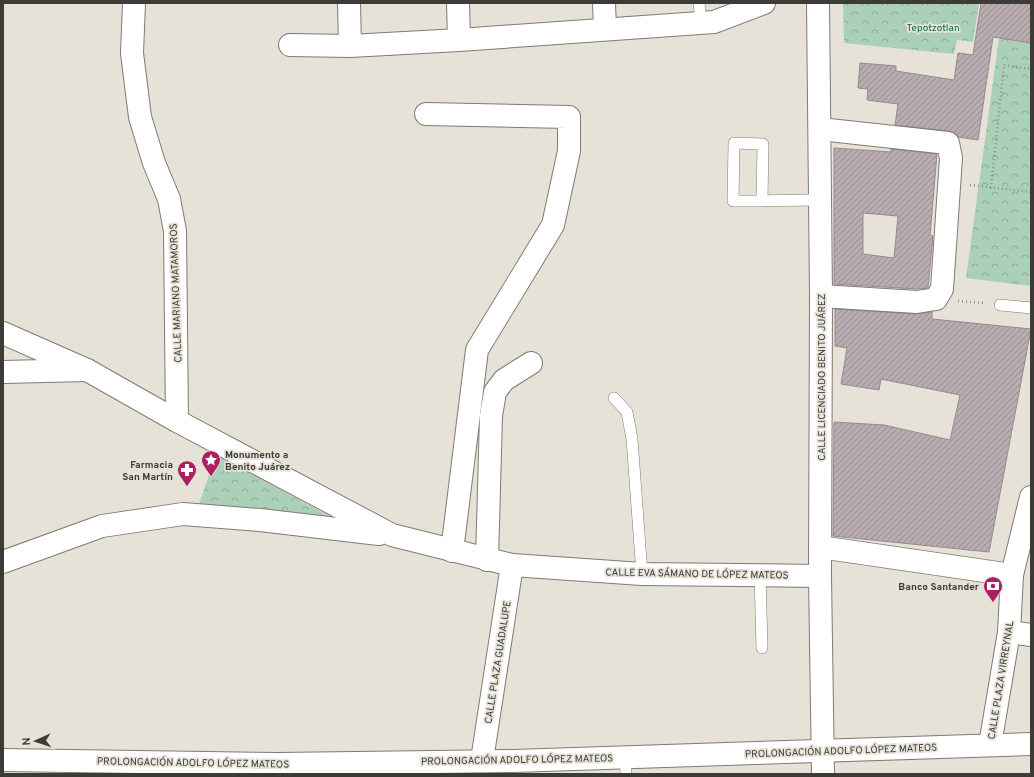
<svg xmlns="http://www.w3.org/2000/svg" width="1034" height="777" viewBox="0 0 1034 777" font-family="Overpass,sans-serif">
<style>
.park{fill:url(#park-crowns)}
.building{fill:url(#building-hatch);stroke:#958a8d;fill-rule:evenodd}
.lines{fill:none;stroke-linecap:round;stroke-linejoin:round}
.lane-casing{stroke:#7f7b71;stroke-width:12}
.street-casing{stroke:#7f7b71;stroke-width:24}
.secondary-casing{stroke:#7f7b71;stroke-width:24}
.path{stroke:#918e86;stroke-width:2.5;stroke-dasharray:1 3;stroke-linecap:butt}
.lane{stroke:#fff;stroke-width:11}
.street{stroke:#fff;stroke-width:22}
.secondary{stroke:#fff;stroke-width:22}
.labels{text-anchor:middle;stroke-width:3.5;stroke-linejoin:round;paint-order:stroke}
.park-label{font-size:10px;fill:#13643e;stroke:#e6e2d7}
.street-label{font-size:10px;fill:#3d3b37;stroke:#e6e2d7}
.poi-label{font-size:10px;font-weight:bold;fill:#3d3b37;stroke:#e6e2d7;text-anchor:end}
</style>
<defs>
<pattern id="park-crowns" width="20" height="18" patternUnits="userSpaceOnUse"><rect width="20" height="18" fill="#aad0b8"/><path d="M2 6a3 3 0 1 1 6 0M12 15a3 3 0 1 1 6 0" fill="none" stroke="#8caa96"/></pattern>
<pattern id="building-hatch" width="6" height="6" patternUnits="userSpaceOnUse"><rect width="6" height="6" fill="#b8acb0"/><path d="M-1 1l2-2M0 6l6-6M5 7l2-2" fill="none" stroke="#978d90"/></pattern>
</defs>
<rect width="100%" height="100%" fill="#e6e2d7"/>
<g class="park">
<path d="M843,3H979L973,42L957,40L954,54L844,43Z"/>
<path d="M999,38L1031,43V286L966,278Z"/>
<path d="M216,455L351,528L198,507Z"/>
</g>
<g class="building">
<path d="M981,3H1031V43L993,37L978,140L958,137L956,134L949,131L895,125L898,104L867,100L868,89L858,88L860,63L896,66V71L954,80L958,53L973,55Z"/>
<path d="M834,148L891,152V149L937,154L930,235L933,236L928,288L916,289L834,284ZM863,213L898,216L894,258L863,254Z"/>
<path d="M835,309L916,314L932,312V319L1031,329L989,552L833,536L834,422L884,425L950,440L960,395L881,379L879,390L841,384L847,348L835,346Z"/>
</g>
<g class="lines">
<defs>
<g id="lane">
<path d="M699,3L701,23"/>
<path d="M762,201L763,144L734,143L733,201L820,200"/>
<path d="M1000,305L1031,308"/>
<path d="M614,398L627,412L632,439L642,574"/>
<path d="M760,574L762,648"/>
<path d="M625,757L626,774"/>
</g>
<g id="street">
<path d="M134,3L132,53L140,117L154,163L169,199L175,231L177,421"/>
<path d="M349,3L350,46"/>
<path d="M458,3L459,40"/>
<path d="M604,3L605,29"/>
<path d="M290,45L350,46L459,40L714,22L764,3"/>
<path d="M426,114L569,117V151L553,225L477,350L452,551"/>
<path d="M820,129L948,143L951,158L942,289L936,299L917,302L821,296"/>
<path d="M3,372L87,370"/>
<path d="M487,560L491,416L495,392L504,380L531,363"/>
<path d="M1012,575L1031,497"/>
<path d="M1009,632L1031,635"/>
<path d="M482,760L512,565"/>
</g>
<g id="secondary">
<path d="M818,3L821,296L820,576L823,774"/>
<path d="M3,333L87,370L177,421L392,535L512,565L642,574L820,576"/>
<path d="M820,547L1012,575L1009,632L990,745"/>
<path d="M3,562L102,526L183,514L260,520L379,534"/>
<path d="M3,760L279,764L514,761L1031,744"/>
</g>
</defs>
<use href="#lane" class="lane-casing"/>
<use href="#street" class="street-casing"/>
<use href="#secondary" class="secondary-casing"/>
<g class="path">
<path d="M970,185L1031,192"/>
<path d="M991,188L1004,65L1031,69"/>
<path d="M958,301L985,303"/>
</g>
<use href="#lane" class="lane"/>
<use href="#street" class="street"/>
<use href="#secondary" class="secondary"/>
</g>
<defs>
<symbol id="sight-pin" viewBox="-11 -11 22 30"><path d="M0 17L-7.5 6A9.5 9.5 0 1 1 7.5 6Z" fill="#ab2061" stroke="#e6e2d7"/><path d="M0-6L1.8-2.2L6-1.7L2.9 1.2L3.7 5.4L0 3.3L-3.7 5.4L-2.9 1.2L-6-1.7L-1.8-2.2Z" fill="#fff"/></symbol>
<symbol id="pharmacy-pin" viewBox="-11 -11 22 30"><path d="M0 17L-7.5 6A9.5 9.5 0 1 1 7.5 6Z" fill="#ab2061" stroke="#e6e2d7"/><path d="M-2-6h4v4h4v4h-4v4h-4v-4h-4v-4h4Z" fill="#fff"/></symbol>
<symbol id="bank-pin" viewBox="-11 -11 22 30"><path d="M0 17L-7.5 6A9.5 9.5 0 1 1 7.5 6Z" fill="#ab2061" stroke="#e6e2d7"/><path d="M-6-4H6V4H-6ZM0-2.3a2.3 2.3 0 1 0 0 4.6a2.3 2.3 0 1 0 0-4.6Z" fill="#fff"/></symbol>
</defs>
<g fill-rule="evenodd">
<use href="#sight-pin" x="200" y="449" width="22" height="30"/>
<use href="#pharmacy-pin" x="176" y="459" width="22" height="30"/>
<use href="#bank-pin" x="982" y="575" width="22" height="30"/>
</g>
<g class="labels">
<g class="park-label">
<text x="933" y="31">Tepotzotlan</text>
</g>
<g class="street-label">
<text transform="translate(175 293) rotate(-92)" y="4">CALLE MARIANO MATAMOROS</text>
<text transform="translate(821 377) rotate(-90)" y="4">CALLE LICENCIADO BENITO JUÁREZ</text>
<text transform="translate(697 573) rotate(1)" y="4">CALLE EVA SÁMANO DE LÓPEZ MATEOS</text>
<text transform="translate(497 662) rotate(-81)" y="4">CALLE PLAZA GUADALUPE</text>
<text transform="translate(1000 680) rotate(-81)" y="4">CALLE PLAZA VIRREYNAL</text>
<text transform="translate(841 750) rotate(-2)" y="4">PROLONGACIÓN ADOLFO LÓPEZ MATEOS</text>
<text transform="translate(517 759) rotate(-1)" y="4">PROLONGACIÓN ADOLFO LÓPEZ MATEOS</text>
<text transform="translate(193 762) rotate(1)" y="4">PROLONGACIÓN ADOLFO LÓPEZ MATEOS</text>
</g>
<g class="poi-label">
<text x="225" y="458" text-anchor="start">Monumento a<tspan x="225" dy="12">Benito Juárez</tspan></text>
<text x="173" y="468">Farmacia<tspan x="173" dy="12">San Martín</tspan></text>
<text x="979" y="590">Banco Santander</text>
</g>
</g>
<rect width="1034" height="777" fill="none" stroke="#3d3b37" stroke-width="8"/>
<g transform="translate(36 741) rotate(267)" stroke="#e6e2d7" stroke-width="3" paint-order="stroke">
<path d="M0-3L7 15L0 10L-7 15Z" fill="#3d3b37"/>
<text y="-6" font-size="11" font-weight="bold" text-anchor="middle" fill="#3d3b37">N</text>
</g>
</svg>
